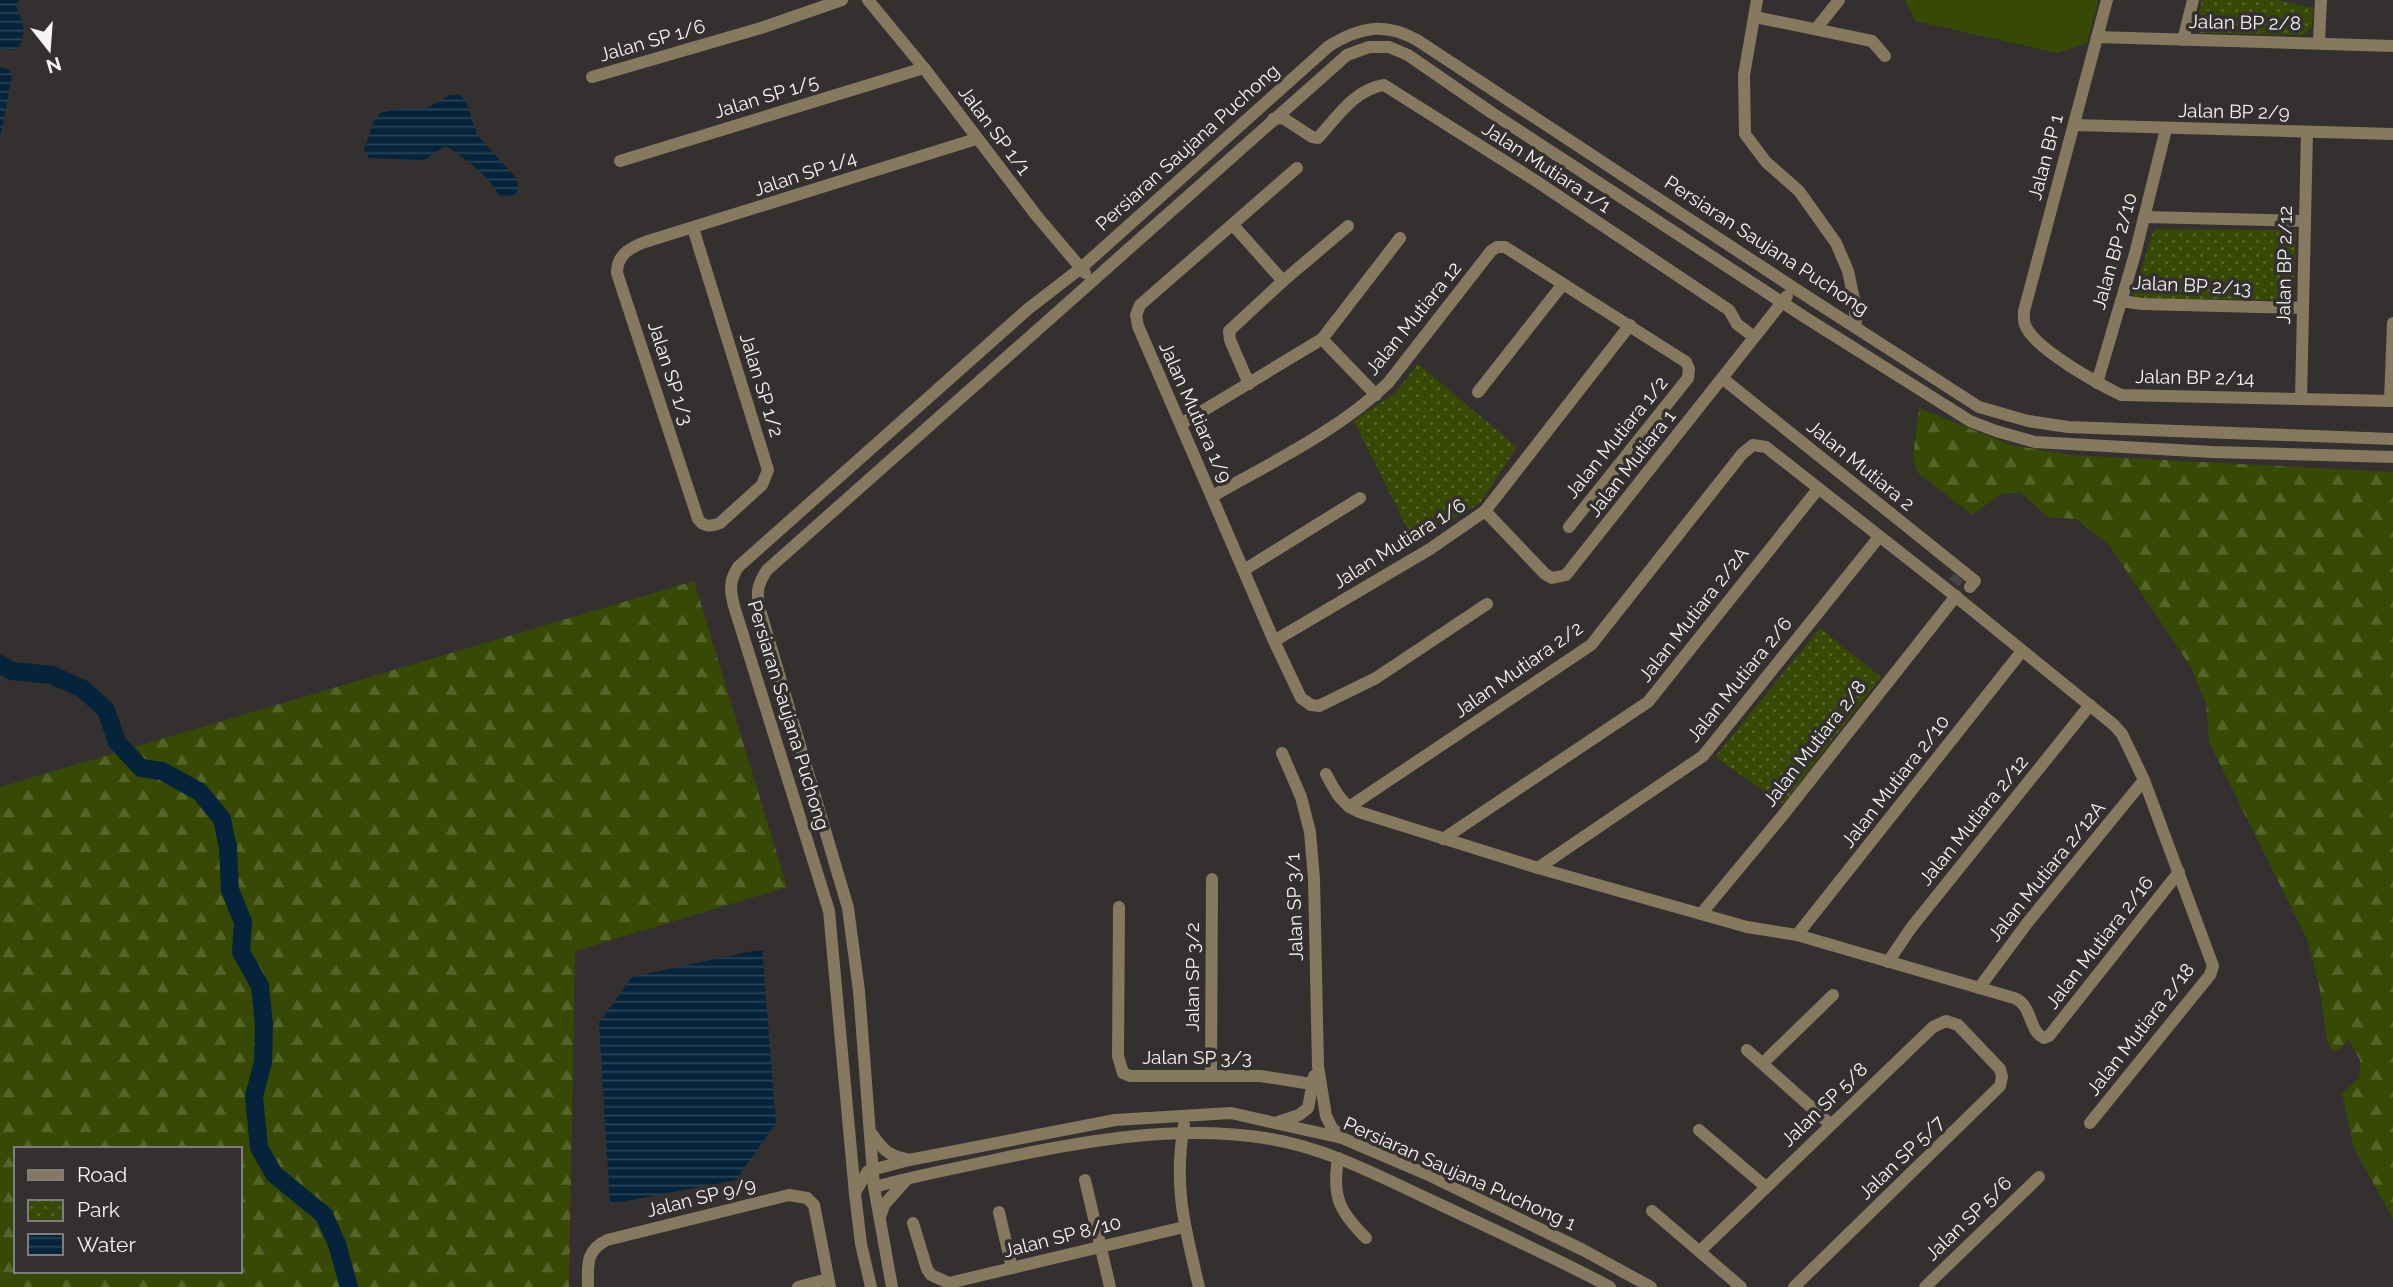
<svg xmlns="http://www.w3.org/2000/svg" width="2393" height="1287" viewBox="0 0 2393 1287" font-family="Raleway,sans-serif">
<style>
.grass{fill:#374904}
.forest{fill:url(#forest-firs);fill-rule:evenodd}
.park{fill:url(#park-dots)}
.water{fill:url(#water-rules)}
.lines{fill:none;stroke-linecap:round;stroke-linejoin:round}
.river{stroke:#05233a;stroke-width:18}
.minor-tunnel{stroke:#464443;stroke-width:12;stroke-dasharray:12 6;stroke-linecap:butt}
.minor{stroke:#86795f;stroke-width:12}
.labels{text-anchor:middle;stroke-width:7;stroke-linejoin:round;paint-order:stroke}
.street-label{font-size:19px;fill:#f6f4f4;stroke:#33302f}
</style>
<defs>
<pattern id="forest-firs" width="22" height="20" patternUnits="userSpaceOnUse" patternTransform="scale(1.75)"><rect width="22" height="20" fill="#374904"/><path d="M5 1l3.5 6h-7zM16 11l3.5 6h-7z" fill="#556429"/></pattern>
<pattern id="park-dots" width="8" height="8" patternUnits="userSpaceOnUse" patternTransform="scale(1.75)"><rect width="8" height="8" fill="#374904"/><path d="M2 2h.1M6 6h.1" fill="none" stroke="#556429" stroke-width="1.8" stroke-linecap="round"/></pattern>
<pattern id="water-rules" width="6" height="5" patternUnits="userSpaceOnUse" patternTransform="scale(1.75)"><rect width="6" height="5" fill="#05233a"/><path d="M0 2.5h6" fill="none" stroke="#2a4457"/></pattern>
</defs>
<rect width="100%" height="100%" fill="#33302f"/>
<path class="grass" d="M1905,0H2098L2087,43L2058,53L1915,21Z"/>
<g class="forest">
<path d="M1919,408L2011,445L2071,455L2393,472V1219L2354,1148L2342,1094L2359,1078L2360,1060L2349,1040L2340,1050L2332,1051L2327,1040L2319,985L2307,939L2209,742L2206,703L2189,664L2109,545L2076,519L2048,517L2020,492L2001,494L1972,515L1917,472L1913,457Z"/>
<path d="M694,581L787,887L575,951L569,1287H0V787ZM16,1149H240V1271H16Z"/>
</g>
<g class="park">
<path d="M2202,0H2277L2313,8L2312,26L2303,35L2200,33L2195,25Z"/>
<path d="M2154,229L2296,230L2294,300L2141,299L2133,296Z"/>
<path d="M1418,364L1517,447L1480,503L1415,544L1354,421L1394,394Z"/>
<path d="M1820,628L1881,677L1783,804L1715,757Z"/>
</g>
<g class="water">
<path d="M0,0H19L16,7C25,23 26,34 18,50L0,49Z"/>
<path d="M0,67L9,70L12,76L0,139Z"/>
<path d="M450,95H459L466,101L477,135L516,178L519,188C514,198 509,197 499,195C486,173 467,160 446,146L423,160L369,158L364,150L373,123L380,113L393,110L427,108Z"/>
<path d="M762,949L776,1123L736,1180L610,1204L599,1023L632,977Z"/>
</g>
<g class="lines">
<path class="river" d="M0,664L12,671L52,675L83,689L106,710L117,742L141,768L162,771L200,792L222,819L228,848L230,890L243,922L241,952L260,986L264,1025L263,1062L254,1096L259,1148L274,1174L324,1215L337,1244L349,1287"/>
<path class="minor-tunnel" d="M1954,583L1959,577"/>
<g class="minor">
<path d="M868,0L924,68L1036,215L1085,273"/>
<path d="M1757,0L1744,75L1745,134L1766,162L1799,191L1836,243L1848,271L1854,299L1856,326"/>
<path d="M2107,0L2024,311C2024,317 2023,322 2026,327C2037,350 2097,383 2121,395L2393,401"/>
<path d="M1755,17L1872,41L1885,56"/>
<path d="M1816,29L1839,0"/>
<path d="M2097,37L2393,46"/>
<path d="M2183,40L2193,0"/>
<path d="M2319,43L2321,0"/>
<path d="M592,77L761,28L842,0"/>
<path d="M1273,119L1283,118L1312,137L1318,138C1337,117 1355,89 1384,85L1536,181L1729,310L1737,324L1754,337"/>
<path d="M2074,125L2393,134"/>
<path d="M620,161L924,68"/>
<path d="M1297,168L1140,305L1136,315L1138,326L1274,641L1301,698L1311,705L1319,706L1376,678L1487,604"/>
<path d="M2144,217L2304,221"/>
<path d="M1233,225L1283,281"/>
<path d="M693,228L768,470L762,485L720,523C712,526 704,528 698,519L617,273C617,255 629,248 645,242L976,139"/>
<path d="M2121,301L2142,304L2303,308"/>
<path d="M1322,339L1376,395"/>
<path d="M1722,378L1975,581L1970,587"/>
<path d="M2097,383L2135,254L2166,129"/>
<path d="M1249,384L1230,340L1229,331L1283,281L1348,226"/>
<path d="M1478,392L1563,284"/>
<path d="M2301,399L2307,132"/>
<path d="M2390,401L2393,323"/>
<path d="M1181,424L1322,339L1400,238"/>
<path d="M1213,496C1272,462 1338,431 1388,383L1491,251L1497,247H1505L1686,362L1689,369L1688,378L1569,527"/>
<path d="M1485,511L1545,574L1552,578L1566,575L1787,296"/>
<path d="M1244,570L1360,498"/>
<path d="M1274,641L1430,549L1485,511L1630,325"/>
<path d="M1282,753L1301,797L1310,832L1314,879L1318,1066L1326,1116L1332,1128L1341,1136"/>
<path d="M1326,774C1335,791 1341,804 1359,812L1538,868L1747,927L1797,935L2014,998C2033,1005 2028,1031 2044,1038L2049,1036L2179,872"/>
<path d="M1349,807L1591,645L1742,454L1753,445L1766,447L1944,587L2114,725L2122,734L2144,780L2213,966L2210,975L2090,1123"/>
<path d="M1443,839L1648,702L1818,489"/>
<path d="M1538,868L1703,756L1879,537"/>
<path d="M1119,907L1118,1056L1123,1073L1130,1076H1260L1312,1084"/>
<path d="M1701,914L1783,815L1956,596"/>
<path d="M1797,935L2022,651"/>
<path d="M1888,962L1911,928L2090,705"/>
<path d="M1979,988L2028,922L2144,780"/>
<path d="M1747,1050L1830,1124"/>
<path d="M1763,1063L1833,995"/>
<path d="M1211,1076L1212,879"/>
<path d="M1278,1122L1299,1115L1308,1108L1314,1076"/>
<path d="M1184,1125C1173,1187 1185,1228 1199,1287"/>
<path d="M1699,1130L1766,1187"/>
<path d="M872,1134C881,1148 889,1156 906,1159"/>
<path d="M1338,1158C1332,1197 1339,1211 1366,1238"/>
<path d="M1085,1180L1110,1287"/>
<path d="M874,1187C915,1176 957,1168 998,1159C1088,1140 1179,1124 1271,1139C1330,1149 1385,1179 1439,1204C1496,1231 1554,1257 1610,1287"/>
<path d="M855,1192L868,1171L909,1160L1115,1120L1231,1113L1342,1138L1431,1176L1583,1250L1651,1287"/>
<path d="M1652,1211L1741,1287"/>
<path d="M999,1212L1012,1268"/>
<path d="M880,1217L884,1205L907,1179"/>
<path d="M913,1223L927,1269L931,1275L949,1283L1184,1227"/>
<path d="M1700,1251L1933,1027L1946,1021L1958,1025L2000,1069L2002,1077L2000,1086L1794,1287"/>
<path d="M588,1287C588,1265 585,1251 607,1240L789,1195L807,1198L814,1205L830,1287"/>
<path d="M798,1287L828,1279"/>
<path d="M871,1287L861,1244L855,1194L829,911L734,606C730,590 729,581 738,567L1028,309L1081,268L1329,46C1360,27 1384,22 1417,40L1794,288L1979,407L2028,421L2068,427L2393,439"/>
<path d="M892,1287L874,1187L859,991L848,908L760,610C756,593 757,585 767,570L1347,55L1369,47H1389L1408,55L1492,113L1803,316L1970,421L1996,431L2035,442L2212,452L2393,457"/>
<path d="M1925,1287L2039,1177"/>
</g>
</g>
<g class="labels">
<g class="street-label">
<text transform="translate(2245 22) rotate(1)" y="7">Jalan BP 2/8</text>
<text transform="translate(652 40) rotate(-16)" y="7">Jalan SP 1/6</text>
<text transform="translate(766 96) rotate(-17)" y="7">Jalan SP 1/5</text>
<text transform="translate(2234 111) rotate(1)" y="7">Jalan BP 2/9</text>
<text transform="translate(995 130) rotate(53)" y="7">Jalan SP 1/1</text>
<text transform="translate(1187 147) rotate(-42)" y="7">Persiaran Saujana Puchong</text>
<text transform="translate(2045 157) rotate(-75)" y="7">Jalan BP 1</text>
<text transform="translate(1547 167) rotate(33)" y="7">Jalan Mutiara 1/1</text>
<text transform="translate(805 173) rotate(-18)" y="7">Jalan SP 1/4</text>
<text transform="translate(1767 245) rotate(33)" y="7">Persiaran Saujana Puchong</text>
<text transform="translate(2114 251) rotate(-74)" y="7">Jalan BP 2/10</text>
<text transform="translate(2284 265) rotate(-89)" y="7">Jalan BP 2/12</text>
<text transform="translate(2192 285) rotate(3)" y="7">Jalan BP 2/13</text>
<text transform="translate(1413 318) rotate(-51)" y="7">Jalan Mutiara 12</text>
<text transform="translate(671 373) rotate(72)" y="7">Jalan SP 1/3</text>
<text transform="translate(2195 377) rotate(1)" y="7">Jalan BP 2/14</text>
<text transform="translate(762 385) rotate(73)" y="7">Jalan SP 1/2</text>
<text transform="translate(1196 412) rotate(66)" y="7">Jalan Mutiara 1/9</text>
<text transform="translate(1616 437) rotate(-51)" y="7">Jalan Mutiara 1/2</text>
<text transform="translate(1631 463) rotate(-52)" y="7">Jalan Mutiara 1</text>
<text transform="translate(1861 465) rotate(39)" y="7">Jalan Mutiara 2</text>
<text transform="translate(1399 543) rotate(-32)" y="7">Jalan Mutiara 1/6</text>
<text transform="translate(1693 614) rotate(-52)" y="7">Jalan Mutiara 2/2A</text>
<text transform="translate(1518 669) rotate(-35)" y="7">Jalan Mutiara 2/2</text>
<text transform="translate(1739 679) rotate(-51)" y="7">Jalan Mutiara 2/6</text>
<text transform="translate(789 715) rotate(73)" y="7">Persiaran Saujana Puchong</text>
<text transform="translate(1814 743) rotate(-52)" y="7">Jalan Mutiara 2/8</text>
<text transform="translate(1895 781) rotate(-52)" y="7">Jalan Mutiara 2/10</text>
<text transform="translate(1973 820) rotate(-51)" y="7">Jalan Mutiara 2/12</text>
<text transform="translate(2046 871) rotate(-51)" y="7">Jalan Mutiara 2/12A</text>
<text transform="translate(1294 907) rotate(-92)" y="7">Jalan SP 3/1</text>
<text transform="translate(2099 942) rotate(-52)" y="7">Jalan Mutiara 2/16</text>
<text transform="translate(1192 977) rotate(-90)" y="7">Jalan SP 3/2</text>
<text transform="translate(2140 1029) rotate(-52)" y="7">Jalan Mutiara 2/18</text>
<text x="1197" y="1064">Jalan SP 3/3</text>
<text transform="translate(1824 1104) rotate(-44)" y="7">Jalan SP 5/8</text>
<text transform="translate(1901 1157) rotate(-44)" y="7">Jalan SP 5/7</text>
<text transform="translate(1460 1173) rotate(24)" y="7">Persiaran Saujana Puchong 1</text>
<text transform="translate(701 1197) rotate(-14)" y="7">Jalan SP 9/9</text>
<text transform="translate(1968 1218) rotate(-44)" y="7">Jalan SP 5/6</text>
<text transform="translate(1062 1236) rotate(-14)" y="7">Jalan SP 8/10</text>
</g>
</g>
<rect x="14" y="1147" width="228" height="126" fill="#33302f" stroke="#817e7e" stroke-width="2"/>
<rect x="28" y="1170" width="35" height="10" fill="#86795f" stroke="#817e7e" stroke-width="2"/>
<text x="77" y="1182" font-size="21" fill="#f6f4f4">Road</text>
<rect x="28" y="1200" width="35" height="21" fill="url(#park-dots)" stroke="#817e7e" stroke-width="2"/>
<text x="77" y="1217" font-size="21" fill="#f6f4f4">Park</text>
<rect x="28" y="1234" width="35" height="21" fill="url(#water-rules)" stroke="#817e7e" stroke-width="2"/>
<text x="77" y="1252" font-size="21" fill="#f6f4f4">Water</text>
<g transform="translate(49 49) rotate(163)" stroke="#33302f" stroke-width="5" paint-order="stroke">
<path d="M0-5L12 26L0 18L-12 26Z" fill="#f6f4f4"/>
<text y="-10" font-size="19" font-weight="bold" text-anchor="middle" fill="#f6f4f4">N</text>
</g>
</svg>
